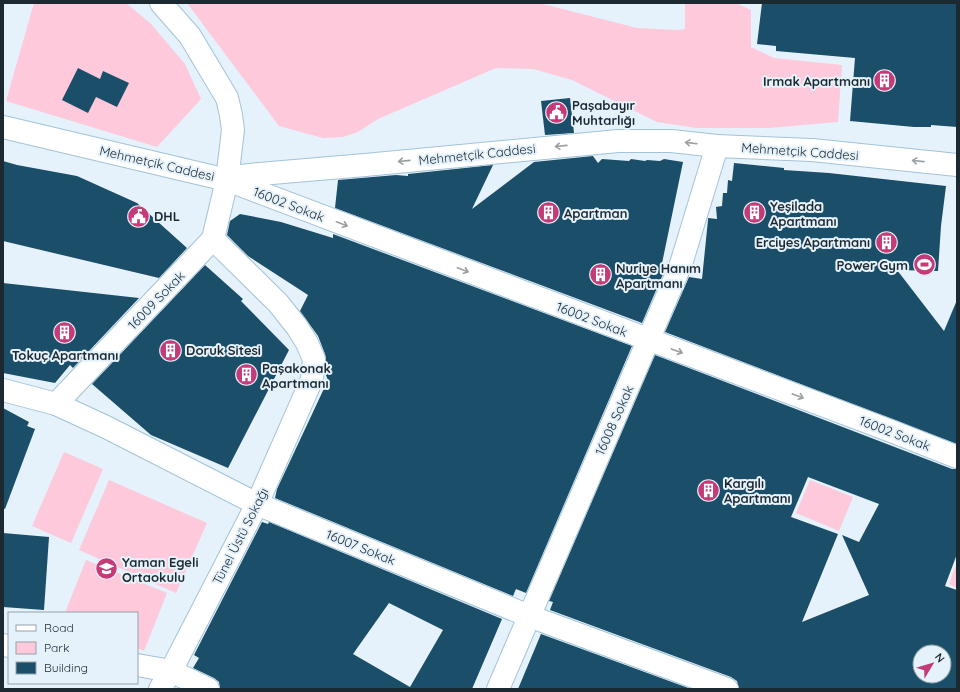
<svg xmlns="http://www.w3.org/2000/svg" width="960" height="692" viewBox="0 0 960 692" font-family="Quicksand,sans-serif">
<style>
.green{fill:#fec9da}
.building{fill:#1b4e69;fill-rule:evenodd}
.lines{fill:none;stroke-linecap:round;stroke-linejoin:round}
.street-casing{stroke:#a3c3d8;stroke-width:24}
.secondary-casing{stroke:#a3c3d8;stroke-width:24}
.street{stroke:#fff;stroke-width:22}
.secondary{stroke:#fff;stroke-width:22}
.oneway{stroke:#999fa2}
.labels{text-anchor:middle;stroke-width:4;stroke-linejoin:round;paint-order:stroke}
.poi-label{font-size:13px;font-weight:bold;fill:#1d2931;stroke:#e5f2fb;text-anchor:start}
.street-label{font-size:13px;fill:#1d2931;stroke:#e5f2fb}
</style>
<rect width="100%" height="100%" fill="#e5f2fb"/>
<g class="green">
<path d="M34,3H126L151,24L185,64L201,99L157,147L6,101Z"/>
<path d="M187,3H539L637,28L677,30L685,29V3H736L751,10V47L774,58L842,65L838,122L769,128H696L657,122L572,80L533,69L496,68L378,119L358,132L343,137L323,138L279,126Z"/>
<path d="M64,452L103,469L71,543L32,526Z"/>
<path d="M109,480L207,523L176,593L79,550Z"/>
<path d="M810,480L853,497L839,531L796,513Z"/>
<path d="M86,560L167,593L144,651L137,648V613H65Z"/>
<path d="M955,567L957,568V588L949,584Z"/>
</g>
<g class="building">
<path d="M762,3H957V127L931,125V127H914L850,121L855,58L776,51V46L757,44Z"/>
<path d="M78,68L100,79L103,71L129,83L117,107L96,97L88,113L62,100Z"/>
<path d="M570,98L574,133L545,135L541,101Z"/>
<path d="M593,156L598,163L602,159L629,161L631,159L645,161L647,160L660,161L664,159L683,162L660,273L663,274L642,323L335,208L338,180L396,175L408,176V174L493,165L472,209L534,162Z"/>
<path d="M3,161L17,165L77,176L137,203L187,248L159,278L3,241Z"/>
<path d="M734,163L784,168V170L829,173L946,186L941,226L938,271L897,270L944,331L957,300V444L665,332L689,277L702,279L708,220V218L717,219L716,207L722,206L723,193H727L728,180L732,181Z"/>
<path d="M240,214L281,222L333,238V234L632,346L526,593L516,589L513,596L275,498L277,489L328,380L325,373L326,360L325,354L318,336L300,311L308,295L248,256L227,235L230,221Z"/>
<path d="M205,265L243,299L241,301L289,350L228,468L151,435L92,384Z"/>
<path d="M3,283L139,298L73,368L70,365L55,383L3,373Z"/>
<path d="M655,355L952,469H957V554L945,586L957,590V689H739L737,681L731,677L550,610L553,602L549,601ZM808,477L879,504L859,542L842,535L869,595L802,622L838,534L791,517ZM920,652H944V676H920Z"/>
<path d="M3,408L29,422L27,426L35,429L5,509L3,508Z"/>
<path d="M262,522L268,524L269,522L502,619L472,689H220L219,682L214,678L193,668L199,658L194,655ZM389,603L443,630L410,687L353,654Z"/>
<path d="M3,533L49,537L44,610L3,607Z"/>
<path d="M541,634L691,689H518Z"/>
</g>
<g class="lines">
<defs>
<g id="street">
<path d="M227,180L891,431L957,457"/>
<path d="M3,390L56,404L106,427L257,504L529,616L727,689"/>
<path d="M56,404L213,239L227,180L233,130L231,115L227,98L190,36L161,3"/>
<path d="M3,645L9,646"/>
<path d="M137,665L171,671L208,689"/>
<path d="M160,689L171,671L257,504L312,379L314,359L307,343L297,327L278,303L213,239"/>
<path d="M498,689L681,264L717,146"/>
</g>
<path id="secondary" d="M3,127L227,180L241,176L260,174L365,165L618,141H671L717,146L812,150L957,165"/>
</defs>
<use href="#street" class="street-casing"/>
<use href="#secondary" class="secondary-casing"/>
<use href="#street" class="street"/>
<use href="#secondary" class="secondary"/>
</g>
<defs><path id="oneway-shaft" d="M-6 0H5M1.5-3L5.5 0L1.5 3" fill="none" stroke-width="1.6" stroke-linecap="round" stroke-linejoin="round"/></defs>
<g class="oneway">
<use href="#oneway-shaft" transform="translate(691 143) rotate(-173)"/>
<use href="#oneway-shaft" transform="translate(561 146) rotate(174)"/>
<use href="#oneway-shaft" transform="translate(404 161) rotate(174)"/>
<use href="#oneway-shaft" transform="translate(918 161) rotate(-174)"/>
<use href="#oneway-shaft" transform="translate(342 224) rotate(21)"/>
<use href="#oneway-shaft" transform="translate(463 270) rotate(21)"/>
<use href="#oneway-shaft" transform="translate(677 351) rotate(20)"/>
<use href="#oneway-shaft" transform="translate(798 396) rotate(20)"/>
</g>
<defs>
<symbol id="building-disc" viewBox="-11 -11 22 22"><circle r="9.5" fill="#c43b77" stroke="#e5f2fb"/><path d="M-4-6H4V6H1V3H-1V6H-4ZM-2.5-4.3h1.7v1.8h-1.7ZM.8-4.3h1.7v1.8H.8ZM-2.5-1h1.7V.8h-1.7ZM.8-1h1.7V.8H.8Z" fill="#fff"/></symbol>
<symbol id="civic-disc" viewBox="-11 -11 22 22"><circle r="9.5" fill="#c43b77" stroke="#e5f2fb"/><path d="M-.6-6.5H3V-4.5H.6V-3L4-1V1h2V6H-6V1h2V-1L-.6-3ZM-1.2 2.5V6h2.4V2.5Z" fill="#fff"/></symbol>
<symbol id="stadium-disc" viewBox="-11 -11 22 22"><circle r="9.5" fill="#c43b77" stroke="#e5f2fb"/><path d="M0-5a6.5 5 0 1 0 0 10a6.5 5 0 1 0 0-10ZM-3.5-1.8h7v3.6h-7Z" fill="#fff"/></symbol>
<symbol id="school-disc" viewBox="-11 -11 22 22"><circle r="9.5" fill="#c43b77" stroke="#e5f2fb"/><path d="M0-5L7-2L0 1L-7-2ZM-4 1L0 2.5L4 1V4Q0 6-4 4Z" fill="#fff"/></symbol>
</defs>
<g fill-rule="evenodd">
<use href="#building-disc" x="872" y="68" width="25" height="25"/>
<use href="#civic-disc" x="544" y="100" width="25" height="25"/>
<use href="#building-disc" x="536" y="200" width="25" height="25"/>
<use href="#building-disc" x="742" y="200" width="25" height="25"/>
<use href="#civic-disc" x="126" y="204" width="25" height="25"/>
<use href="#building-disc" x="874" y="230" width="25" height="25"/>
<use href="#stadium-disc" x="912" y="252" width="25" height="25"/>
<use href="#building-disc" x="588" y="262" width="25" height="25"/>
<use href="#building-disc" x="52" y="320" width="25" height="25"/>
<use href="#building-disc" x="158" y="338" width="25" height="25"/>
<use href="#building-disc" x="234" y="362" width="25" height="25"/>
<use href="#building-disc" x="696" y="478" width="25" height="25"/>
<use href="#school-disc" x="94" y="556" width="25" height="25"/>
</g>
<g class="labels">
<g class="poi-label">
<text x="870" y="86" text-anchor="end">Irmak Apartmanı</text>
<text x="572" y="110">Paşabayır<tspan x="572" dy="15">Muhtarlığı</tspan></text>
<text x="770" y="211">Yeşilada<tspan x="770" dy="15">Apartmanı</tspan></text>
<text x="564" y="218">Apartman</text>
<text x="154" y="221">DHL</text>
<text x="870" y="247" text-anchor="end">Erciyes Apartmanı</text>
<text x="908" y="270" text-anchor="end">Power Gym</text>
<text x="616" y="273">Nuriye Hanım<tspan x="616" dy="15">Apartmanı</tspan></text>
<text x="186" y="355">Doruk Sitesi</text>
<text x="65" y="360" text-anchor="middle">Tokuç Apartmanı</text>
<text x="262" y="373">Paşakonak<tspan x="262" dy="15">Apartmanı</tspan></text>
<text x="724" y="488">Kargılı<tspan x="724" dy="15">Apartmanı</tspan></text>
<text x="122" y="567">Yaman Egeli<tspan x="122" dy="15">Ortaokulu</tspan></text>
</g>
<g class="street-label">
<text transform="translate(800 151) rotate(4)" y="5">Mehmetçik Caddesi</text>
<text transform="translate(477 154) rotate(-6)" y="5">Mehmetçik Caddesi</text>
<text transform="translate(157 163) rotate(13)" y="5">Mehmetçik Caddesi</text>
<text transform="translate(289 204) rotate(21)" y="5">16002 Sokak</text>
<text transform="translate(156 300) rotate(-46)" y="5">16009 Sokak</text>
<text transform="translate(592 319) rotate(21)" y="5">16002 Sokak</text>
<text transform="translate(614 420) rotate(-66)" y="5">16008 Sokak</text>
<text transform="translate(895 433) rotate(21)" y="5">16002 Sokak</text>
<text transform="translate(240 536) rotate(-63)" y="5">Tünel Üstü Sokağı</text>
<text transform="translate(361 547) rotate(22)" y="5">16007 Sokak</text>
</g>
</g>
<rect width="960" height="692" fill="none" stroke="#1d2931" stroke-width="8"/>
<rect x="8" y="612" width="130" height="72" fill="#e5f2fb" stroke="#95a2aa"/>
<rect x="16" y="625" width="20" height="6" fill="#ffffff" stroke="#95a2aa"/>
<text x="44" y="632" font-size="12" fill="#1d2931">Road</text>
<rect x="16" y="642" width="20" height="12" fill="#fec9da" stroke="#95a2aa"/>
<text x="44" y="652" font-size="12" fill="#1d2931">Park</text>
<rect x="16" y="662" width="20" height="12" fill="#1b4e69" stroke="#95a2aa"/>
<text x="44" y="672" font-size="12" fill="#1d2931">Building</text>
<g transform="translate(932 664) rotate(52)"><circle r="19" fill="#e5f2fb" stroke="#95a2aa"/>
<path d="M0-3L7 15L0 10L-7 15Z" fill="#c43b77"/>
<text y="-6" font-size="11" font-weight="bold" text-anchor="middle" fill="#1d2931">N</text>
</g>
</svg>
